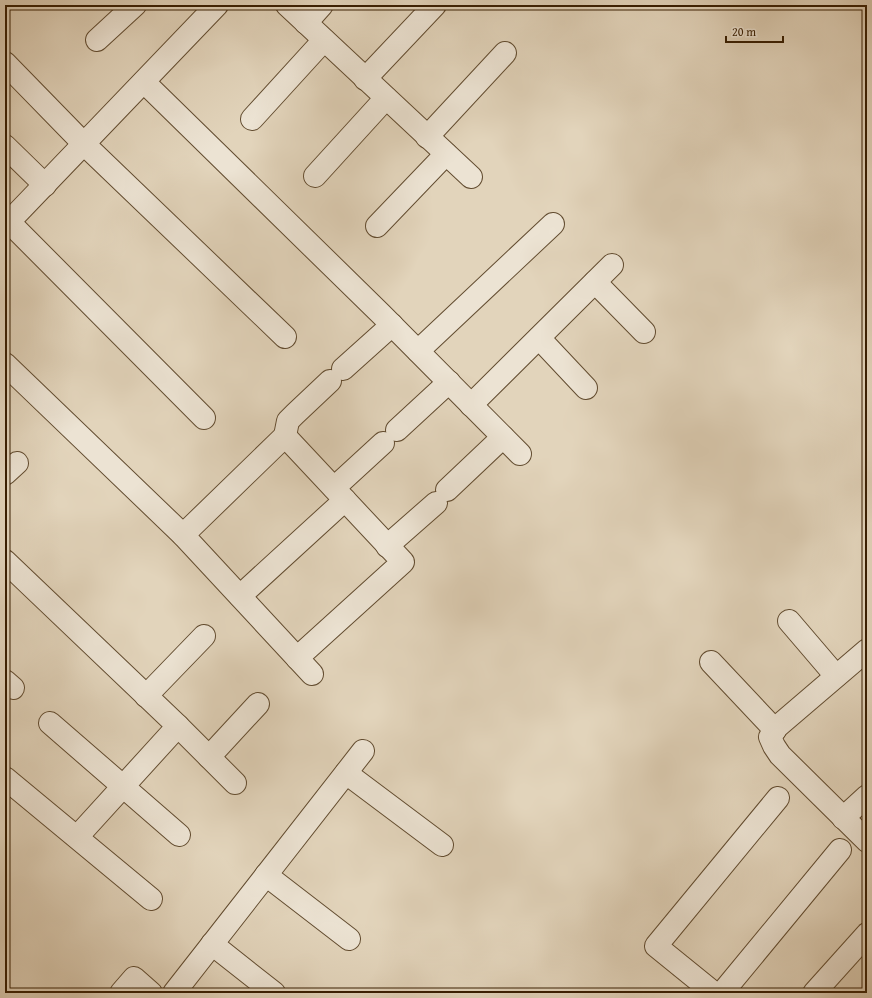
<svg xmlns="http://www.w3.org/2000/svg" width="872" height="998" viewBox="0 0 872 998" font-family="'Gentium Book Plus',serif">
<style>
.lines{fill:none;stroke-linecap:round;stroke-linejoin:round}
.street-casing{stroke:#624c30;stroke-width:24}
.street{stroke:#ece3d3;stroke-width:22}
</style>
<rect width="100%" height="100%" fill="#e2d4bb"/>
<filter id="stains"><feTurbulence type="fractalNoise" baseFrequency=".005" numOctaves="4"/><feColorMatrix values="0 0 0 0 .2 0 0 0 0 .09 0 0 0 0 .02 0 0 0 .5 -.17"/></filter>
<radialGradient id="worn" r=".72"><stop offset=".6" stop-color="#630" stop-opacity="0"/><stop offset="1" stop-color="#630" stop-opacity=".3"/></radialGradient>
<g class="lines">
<defs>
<g id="street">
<path d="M287,5L471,177"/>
<path d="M306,23L322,5"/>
<path d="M97,40L135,5"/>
<path d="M5,63L84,144L285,337"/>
<path d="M365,79L435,5"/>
<path d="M144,82L381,314L520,454"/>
<path d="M252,119L324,40"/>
<path d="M427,137L505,53"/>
<path d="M5,146L45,185"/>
<path d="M315,176L386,98"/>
<path d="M9,222L204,418"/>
<path d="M5,226L217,5"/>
<path d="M377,226L446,154"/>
<path d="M595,282L644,332"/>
<path d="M539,338L586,388"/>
<path d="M418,351L553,224"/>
<path d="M5,364L183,535L312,674"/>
<path d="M343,369L392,325"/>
<path d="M471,405L612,265"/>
<path d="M397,430L449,382"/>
<path d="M285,436L288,421L295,414L330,381"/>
<path d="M5,474L17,463"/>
<path d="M334,488L383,443"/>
<path d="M447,490L503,437"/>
<path d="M183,535L285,436L403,562L297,658"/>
<path d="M387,546L436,503"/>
<path d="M5,561L178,726L77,837"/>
<path d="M240,596L345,500"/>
<path d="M789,621L836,676"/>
<path d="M867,650L777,727L770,737L774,746L780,755L867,841"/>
<path d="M711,662L775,730"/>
<path d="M5,681L13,688"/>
<path d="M146,696L204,636"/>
<path d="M50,723L179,835"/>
<path d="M178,726L235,783"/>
<path d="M209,757L258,704"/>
<path d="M346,773L442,845"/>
<path d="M5,778L151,899"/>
<path d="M843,818L867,796"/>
<path d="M266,875L349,939"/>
<path d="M212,944L274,993"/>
<path d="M121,993L134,978L151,993"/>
<path d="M174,993L363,751"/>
<path d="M714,993L656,946L778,798"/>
<path d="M722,993L840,850"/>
<path d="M814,993L867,934"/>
</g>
</defs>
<use href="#street" class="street-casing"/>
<use href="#street" class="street"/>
</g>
<rect width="872" height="998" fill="none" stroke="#e2d4bb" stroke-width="20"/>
<rect x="6" y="6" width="860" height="986" fill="none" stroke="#381e02" stroke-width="2"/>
<rect x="10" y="10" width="852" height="978" fill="none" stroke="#381e02"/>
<path d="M726 36v6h57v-6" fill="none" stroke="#381e02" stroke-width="2"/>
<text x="732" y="36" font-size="12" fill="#381e02" stroke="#ece3d3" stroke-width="3" paint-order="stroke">20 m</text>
<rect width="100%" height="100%" filter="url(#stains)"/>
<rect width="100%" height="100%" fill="url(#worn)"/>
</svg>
